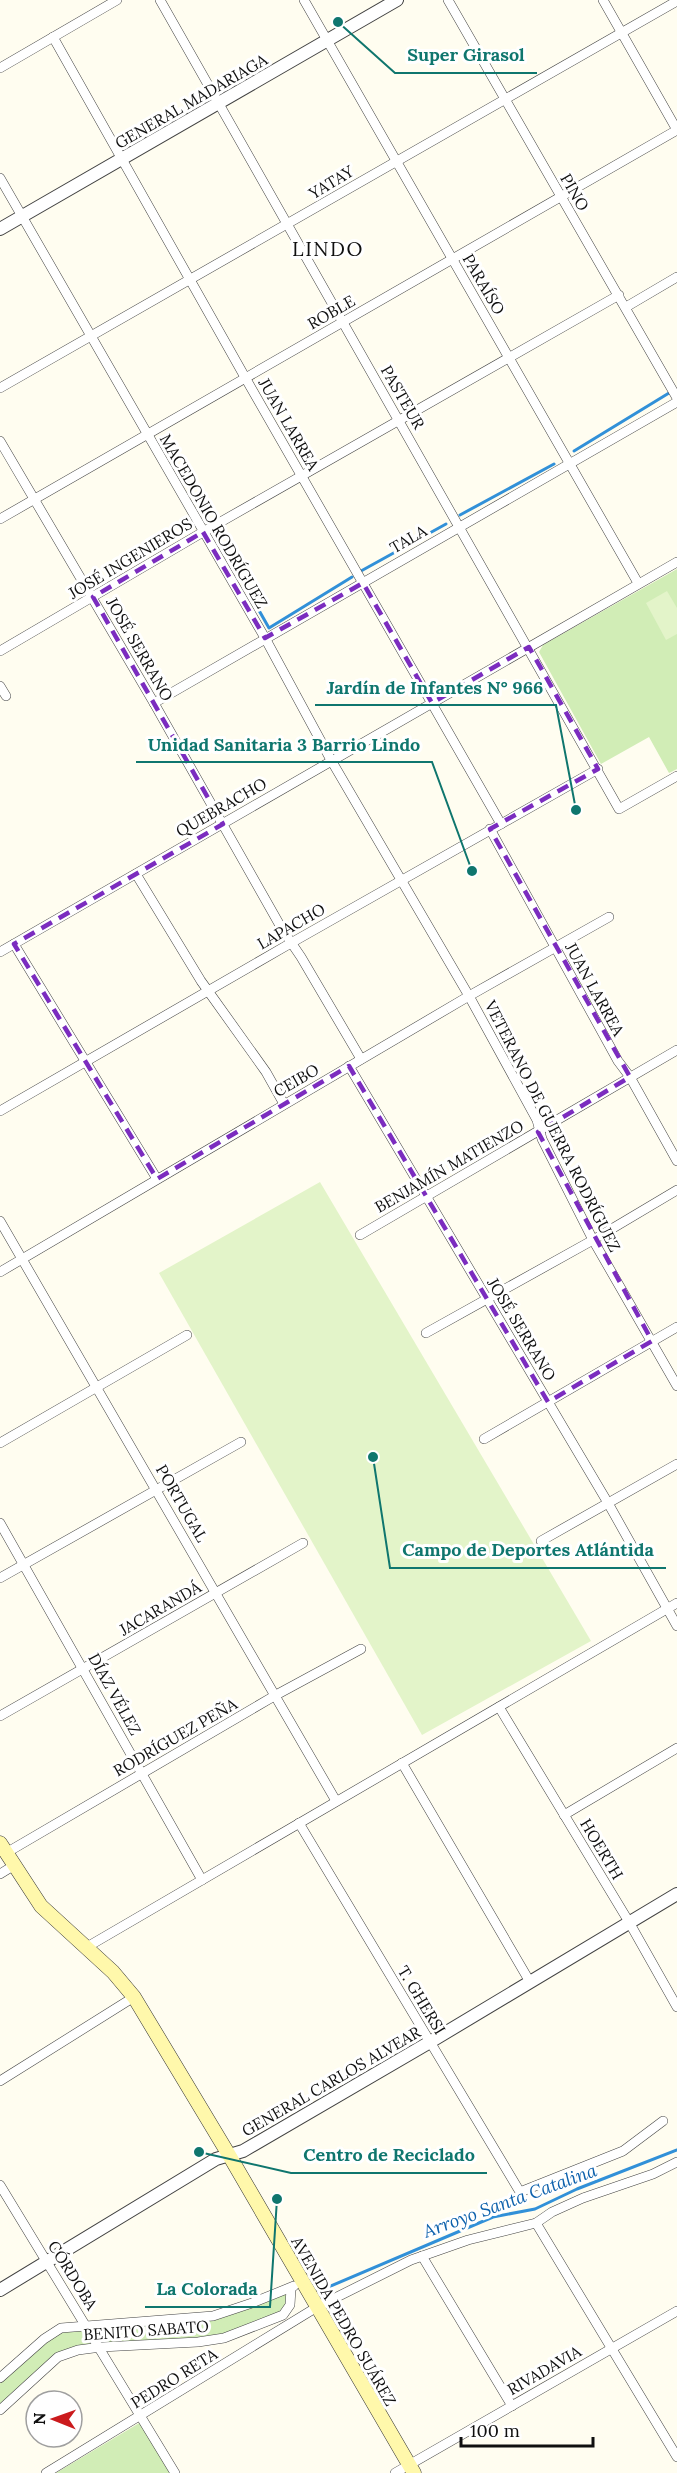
<svg xmlns="http://www.w3.org/2000/svg" width="677" height="2473" viewBox="0 0 677 2473" font-family="Lora,serif">
<style>
.green{fill:#d1edb6}
.pitch{fill:#e3f4c9}
.lines{fill:none;stroke-linecap:round;stroke-linejoin:round}
.stream{stroke:#3190d8;stroke-width:3}
.minor-casing{stroke:#424242;stroke-width:10}
.tertiary-casing{stroke:#424242;stroke-width:14}
.secondary-casing{stroke:#313131;stroke-width:15}
.minor{stroke:#fff;stroke-width:9}
.tertiary{stroke:#fff;stroke-width:12}
.secondary{stroke:#fff8ab;stroke-width:14}
.marked{fill:none;stroke:#7b2cbf;stroke-width:4.5;stroke-dasharray:12 8;stroke-linejoin:round}
.labels{text-anchor:middle;stroke-width:6;stroke-linejoin:round;paint-order:stroke}
.street-label{font-size:16px;fill:#0f0f0f;stroke:#fff}
.water-label{font-size:18px;font-style:italic;fill:#0d61ac;stroke:#fff}
.quarter-label{font-size:20px;letter-spacing:1.5px;fill:#0f0f0f;stroke:#fff}
.leader{fill:none;stroke:#0f766e;stroke-width:2}
.callout-dot{fill:#0f766e;stroke:#fff;stroke-width:2}
.callout-label{font-size:18px;text-anchor:middle;font-weight:bold;fill:#0f766e;stroke:#fff;stroke-width:6;stroke-linejoin:round;paint-order:stroke}
</style>
<rect width="100%" height="100%" fill="#fffdf0"/>
<g class="green">
<path d="M677,569V769L669,773L649,737L601,764L539,652L543,645Z"/>
<path d="M291,2288L289,2309L237,2333L65,2353L0,2410V2378L53,2332L196,2318Z"/>
<path d="M141,2422L172,2473H56Z"/>
</g>
<g class="pitch">
<path d="M667,591L677,608V634L666,640L646,603Z"/>
<path d="M320,1182L591,1641L422,1735L159,1273Z"/>
</g>
<g class="lines">
<g class="stream">
<path d="M574,451L669,393"/>
<path d="M460,515L554,464"/>
<path d="M215,533L269,628L352,577"/>
<path d="M361,571L446,524"/>
<path d="M319,2291L493,2217L535,2209L577,2189L677,2150"/>
</g>
<defs>
<g id="minor">
<path d="M160,0L619,809L677,776"/>
<path d="M304,0L638,583"/>
<path d="M448,0L677,398"/>
<path d="M53,37L246,379L501,824"/>
<path d="M0,68L117,0"/>
<path d="M0,178L265,638L331,760L469,996L537,1120L542,1139L593,1240L677,1386"/>
<path d="M626,307L677,277"/>
<path d="M0,388L677,1"/>
<path d="M0,441L154,703L282,929L301,957L361,1059"/>
<path d="M0,519L677,130L603,0"/>
<path d="M0,651L203,532L619,295"/>
<path d="M0,686L6,696"/>
<path d="M154,703L677,402"/>
<path d="M490,829L618,1061L630,1077L677,1161"/>
<path d="M136,874L201,981L266,1072L284,1104"/>
<path d="M14,944L157,1179"/>
<path d="M0,952L677,562"/>
<path d="M349,1066L608,1503L677,1626"/>
<path d="M0,1111L291,943L598,769"/>
<path d="M0,1221L336,1801"/>
<path d="M360,1235L677,1050"/>
<path d="M0,1272L469,996L609,917"/>
<path d="M426,1333L593,1240L677,1190"/>
<path d="M484,1439L677,1327"/>
<path d="M0,1443L187,1335"/>
<path d="M0,1523L202,1880"/>
<path d="M541,1541L677,1464"/>
<path d="M0,1578L241,1442"/>
<path d="M499,1707L629,1922L677,2007"/>
<path d="M0,1716L303,1543"/>
<path d="M402,1763L530,1982"/>
<path d="M564,1815L677,1748"/>
<path d="M299,1823L520,2192L623,2151L663,2121"/>
<path d="M6,1853L276,1695L361,1649"/>
<path d="M0,1874L13,1866"/>
<path d="M87,1947L677,1603"/>
<path d="M0,2081L134,1997"/>
<path d="M0,2185L175,2473"/>
<path d="M536,2223L677,2457"/>
<path d="M422,2256L512,2406"/>
<path d="M0,2378L44,2339L61,2328L213,2316L252,2303L294,2286"/>
<path d="M0,2410L58,2357L78,2350L101,2347L198,2342L224,2338L283,2315L290,2305L291,2288"/>
<path d="M46,2473L317,2307L411,2260L468,2240L536,2223L552,2212L583,2198L653,2174L677,2162"/>
<path d="M395,2473L677,2311"/>
</g>
<g id="tertiary">
<path d="M0,229L397,0"/>
<path d="M0,2290L216,2159L243,2151L430,2042L677,1894"/>
</g>
<path id="secondary" d="M0,1843L41,1906L113,1972L134,1997L229,2155L414,2473"/>
</defs>
<use href="#minor" class="minor-casing"/>
<use href="#tertiary" class="tertiary-casing"/>
<use href="#secondary" class="secondary-casing"/>
<use href="#minor" class="minor"/>
<use href="#tertiary" class="tertiary"/>
<use href="#secondary" class="secondary"/>
</g>
<path class="marked" d="M203,532L265,638L363,583L432,703L529,647L598,769L490,829L630,1077L538,1132L652,1341L548,1402L349,1066L157,1179L14,944L223,824L93,597Z"/>
<g class="labels">
<g class="street-label">
<text transform="translate(191 101) rotate(-30)" y="6">GENERAL MADARIAGA</text>
<text transform="translate(331 182) rotate(-31)" y="6">YATAY</text>
<text transform="translate(575 192) rotate(60)" y="6">PINO</text>
<text transform="translate(484 284) rotate(60)" y="6">PARAÍSO</text>
<text transform="translate(331 312) rotate(-30)" y="6">ROBLE</text>
<text transform="translate(403 397) rotate(60)" y="6">PASTEUR</text>
<text transform="translate(289 424) rotate(60)" y="6">JUAN LARREA</text>
<text transform="translate(214 521) rotate(60)" y="6">MACEDONIO RODRÍGUEZ</text>
<text transform="translate(408 539) rotate(-30)" y="6">TALA</text>
<text transform="translate(130 558) rotate(-31)" y="6">JOSÉ INGENIEROS</text>
<text transform="translate(140 649) rotate(60)" y="6">JOSÉ SERRANO</text>
<text transform="translate(221 807) rotate(-30)" y="6">QUEBRACHO</text>
<text transform="translate(291 926) rotate(-30)" y="6">LAPACHO</text>
<text transform="translate(595 989) rotate(61)" y="6">JUAN LARREA</text>
<text transform="translate(296 1080) rotate(-30)" y="6">CEIBO</text>
<text transform="translate(553 1126) rotate(63)" y="6">VETERANO DE GUERRA RODRÍGUEZ</text>
<text transform="translate(449 1166) rotate(-30)" y="6">BENJAMÍN MATIENZO</text>
<text transform="translate(522 1329) rotate(59)" y="6">JOSÉ SERRANO</text>
<text transform="translate(182 1503) rotate(60)" y="6">PORTUGAL</text>
<text transform="translate(160 1608) rotate(-30)" y="6">JACARANDÁ</text>
<text transform="translate(115 1694) rotate(61)" y="6">DÍAZ VÉLEZ</text>
<text transform="translate(175 1737) rotate(-30)" y="6">RODRÍGUEZ PEÑA</text>
<text transform="translate(602 1849) rotate(59)" y="6">HOERTH</text>
<text transform="translate(422 2000) rotate(59)" y="6">T. GHERSI</text>
<text transform="translate(331 2081) rotate(-30)" y="6">GENERAL CARLOS ALVEAR</text>
<text transform="translate(73 2275) rotate(58)" y="6">CÓRDOBA</text>
<text transform="translate(344 2321) rotate(60)" y="6">AVENIDA PEDRO SUÁREZ</text>
<text transform="translate(146 2330) rotate(-4)" y="6">BENITO SABATO</text>
<text transform="translate(544 2370) rotate(-30)" y="6">RIVADAVIA</text>
<text transform="translate(174 2378) rotate(-32)" y="6">PEDRO RETA</text>
</g>
<g class="water-label">
<text transform="translate(510 2201) rotate(-20)" y="6">Arroyo Santa Catalina</text>
</g>
<g class="quarter-label">
<text x="328" y="256">LINDO</text>
</g>
</g>
<path class="leader" d="M338 22L395 73H537M576 810L556 705H315M472 871L432 762H136M373 1457L390 1568H666M199 2152L291 2173H487M277 2199L270 2307H145"/>
<g class="callout-dot">
<circle cx="338" cy="22" r="6"/>
<circle cx="576" cy="810" r="6"/>
<circle cx="472" cy="871" r="6"/>
<circle cx="373" cy="1457" r="6"/>
<circle cx="199" cy="2152" r="6"/>
<circle cx="277" cy="2199" r="6"/>
</g>
<g class="callout-label">
<text x="466" y="61">Super Girasol</text>
<text x="435" y="694">Jardín de Infantes N° 966</text>
<text x="284" y="751">Unidad Sanitaria 3 Barrio Lindo</text>
<text x="528" y="1556">Campo de Deportes Atlántida</text>
<text x="389" y="2161">Centro de Reciclado</text>
<text x="207" y="2295">La Colorada</text>
</g>
<g transform="translate(54 2419) rotate(271)"><circle r="28" fill="#ffffff" stroke="#9f9f9f" stroke-width="1.5"/>
<path d="M0-4.5L10 22L0 15L-10 22Z" fill="#cb1b1d"/>
<text y="-9" font-size="16" font-weight="bold" text-anchor="middle" fill="#0f0f0f">N</text>
</g>
<path d="M461 2437v9h132v-9" fill="none" stroke="#0f0f0f" stroke-width="3"/>
<text x="470" y="2437" font-size="18" fill="#0f0f0f" stroke="#ffffff" stroke-width="4.5" paint-order="stroke">100 m</text>
</svg>
